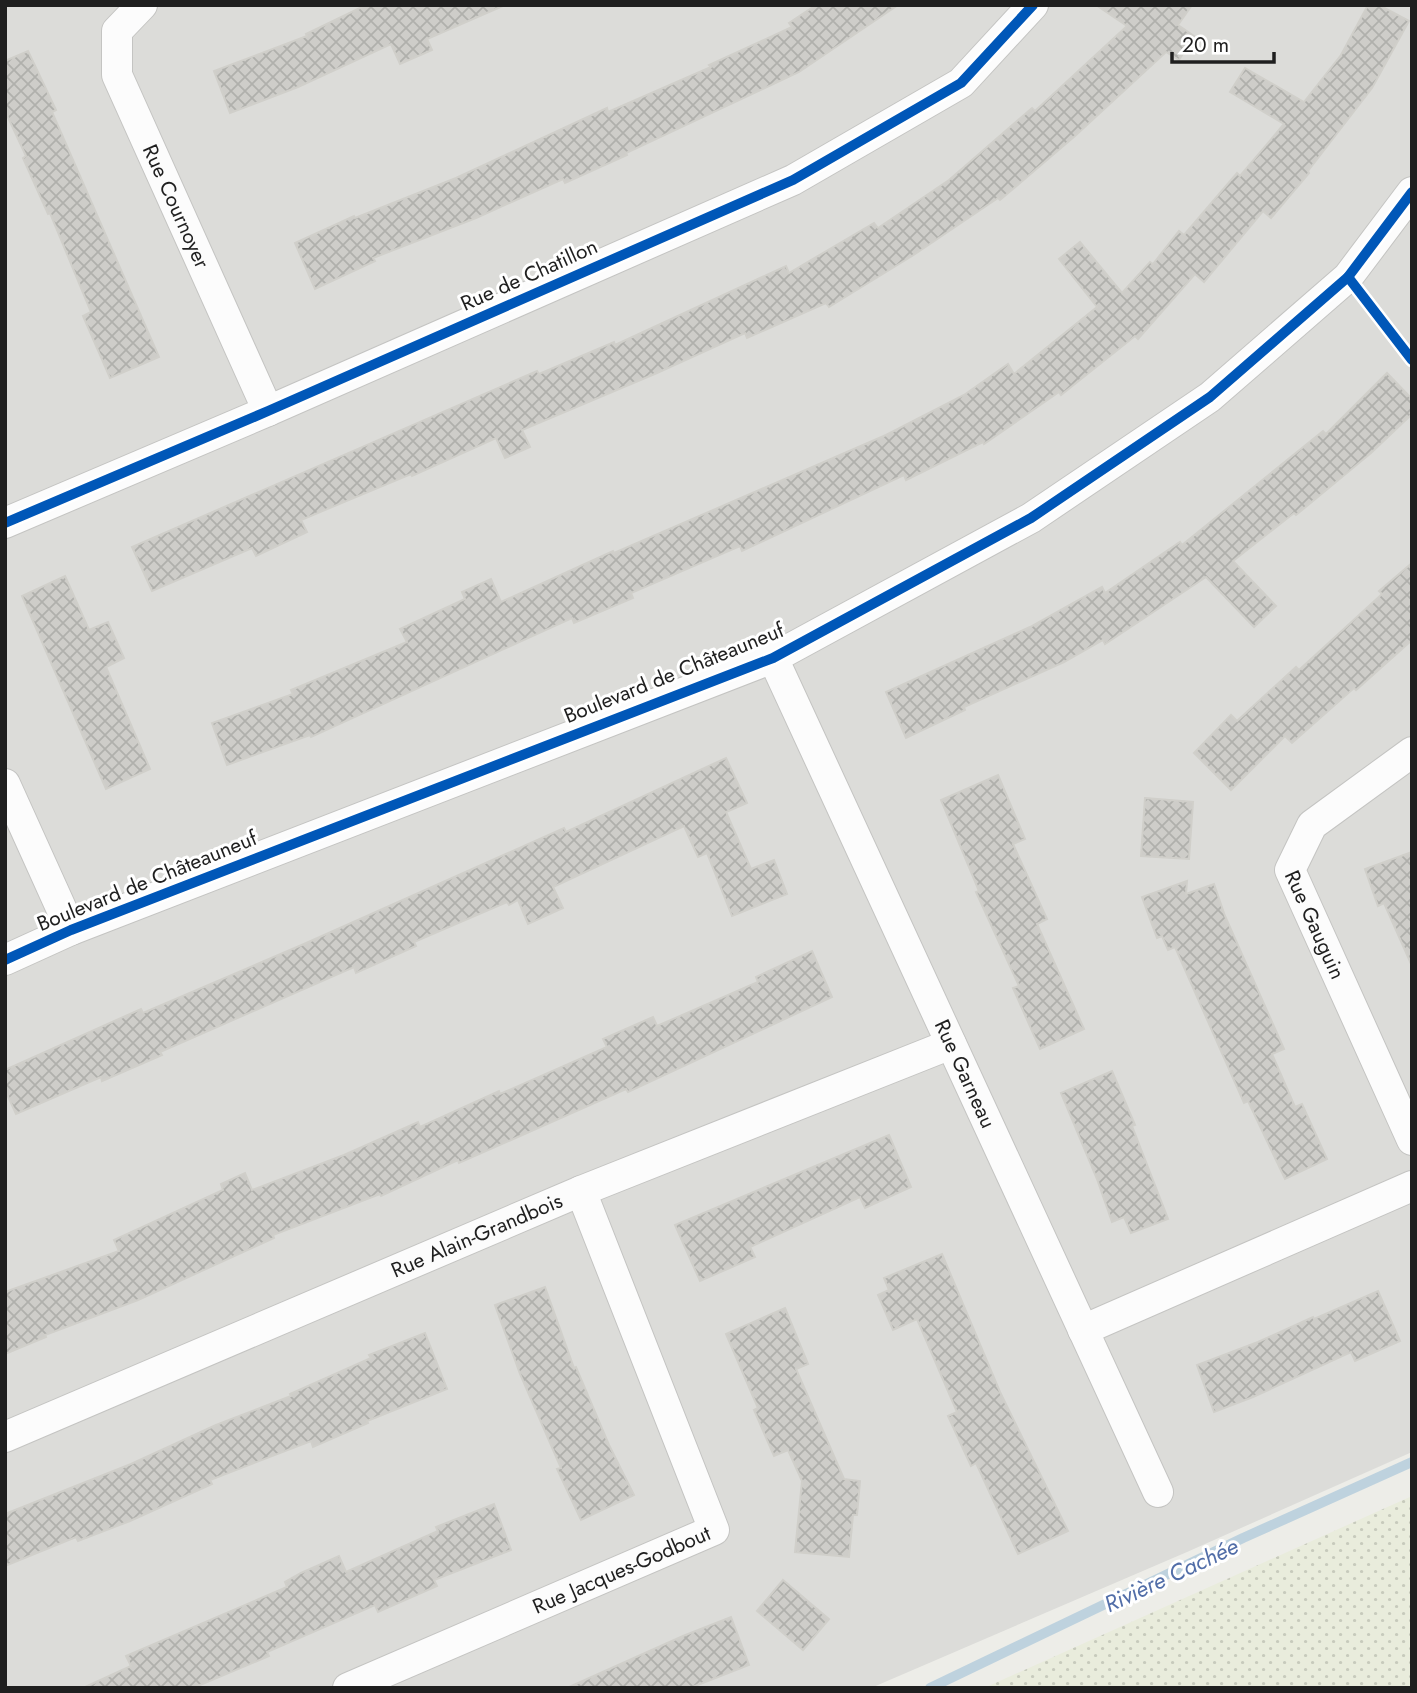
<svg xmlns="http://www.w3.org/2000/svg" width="1417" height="1693" viewBox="0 0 1417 1693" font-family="Jost,sans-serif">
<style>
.residential{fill:#dcdcd9}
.farmland{fill:url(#farmland-dots)}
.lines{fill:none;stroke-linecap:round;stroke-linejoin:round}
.stream{stroke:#bed2de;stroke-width:10}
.building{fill:url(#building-cross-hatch);stroke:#d0cfca;stroke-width:2}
.street-casing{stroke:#c4c4c2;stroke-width:32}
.street{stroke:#fcfcfc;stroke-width:30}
.cycleway-casing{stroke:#fff;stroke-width:15}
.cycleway{stroke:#0057b8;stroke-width:10}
.labels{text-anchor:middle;stroke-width:6;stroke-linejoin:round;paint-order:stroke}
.street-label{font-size:21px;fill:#1f1f1f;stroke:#fff}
.water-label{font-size:23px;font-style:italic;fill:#526ea8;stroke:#fff}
</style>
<defs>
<pattern id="farmland-dots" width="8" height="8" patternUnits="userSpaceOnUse" patternTransform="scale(1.75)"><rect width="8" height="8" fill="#e9ecdc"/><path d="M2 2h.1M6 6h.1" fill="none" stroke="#c7cabc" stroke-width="1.8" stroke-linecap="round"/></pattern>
<pattern id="building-cross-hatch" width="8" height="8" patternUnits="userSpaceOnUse" patternTransform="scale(1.75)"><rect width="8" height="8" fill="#cecdc9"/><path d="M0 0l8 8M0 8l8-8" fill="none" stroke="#b0b0ac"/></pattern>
</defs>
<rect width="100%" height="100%" fill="#edede8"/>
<path class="residential" d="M5,5H1412V1452L1187,1552L871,1688H5Z"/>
<path class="farmland" d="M1412,1496V1688H984Z"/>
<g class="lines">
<path class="stream" d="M930,1688L1243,1538L1412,1462"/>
</g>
<g class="building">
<path d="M366,5H505L427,39L432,50L400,64L391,44L298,87L230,113L214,71L307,36L306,34Z"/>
<path d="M816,5H898L799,72L626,153L627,155L565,183L563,179L476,218L373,258L375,261L315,289L295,243L354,216L355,218L456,178L607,108L608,112L711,67L709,65L792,27L789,23Z"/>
<path d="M1096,5H1192L1178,25L1194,36L1179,60L1166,52L1075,136L1000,200L998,198L912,256L829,307L826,303L747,338L745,333L657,373L522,430L530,447L505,458L496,438L412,476L411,474L301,520L307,532L256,556L252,548L152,591L132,547L537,371L539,374L614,342L615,345L786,266L789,273L874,223L878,228L949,180L1032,108L1035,111L1127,26Z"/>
<path d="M1368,5H1379L1409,21L1372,88L1308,171L1309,173L1271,218L1263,211L1204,282L1195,274L1138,339L1135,336L1061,395L1059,392L984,444L983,442L906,480L904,475L742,551L740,546L631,593L633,598L574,623L572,618L311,737L310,735L227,765L212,723L293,694L291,690L407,642L400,629L465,599L462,592L491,579L501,602L613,551L614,553L886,435L964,395L1008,364L1014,374L1097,307L1059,259L1080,242L1122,293L1150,262L1153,264L1179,231L1184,235L1237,173L1240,176L1284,124L1230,92L1245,68L1304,102L1341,55Z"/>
<path d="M28,51L56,110L52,112L159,357L110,378L83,316L91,312L50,213L48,214L23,158L26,156L5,111V61Z"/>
<path d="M1387,373L1412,399V414L1371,453L1296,515L1294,513L1233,561L1276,606L1254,627L1206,577L1105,644L1103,640L1064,662L964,707L965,710L906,738L886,692L1030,627L1102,587L1105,593L1180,542L1182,545L1323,431L1326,434Z"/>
<path d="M1412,563V640L1356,690L1354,688L1292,743L1285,736L1231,790L1194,753L1231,715L1237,721L1296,667L1299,670L1382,594L1379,591Z"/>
<path d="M65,576L89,630L108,622L124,658L106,667L150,769L106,789L22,596Z"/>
<path d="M726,758L747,803L726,812L751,869L774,860L787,894L732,916L707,853L698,857L684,826L553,887L563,908L528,924L518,900L509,905L507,902L414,942L416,946L356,973L354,967L160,1052L162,1055L102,1081L101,1077L16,1114L5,1090V1070L141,1009L143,1013L304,944L564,828L566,832Z"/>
<path d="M998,775L1025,839L1013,844L1047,919L1037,924L1084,1029L1040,1049L1013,988L1019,986L976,892L979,891L941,800Z"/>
<path d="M1145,798L1193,802L1189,859L1141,856Z"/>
<path d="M1412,852V966L1384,903L1378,906L1365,869Z"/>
<path d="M1187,881L1186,894L1214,884L1225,916L1284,1049L1272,1054L1295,1107L1302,1104L1327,1159L1285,1179L1248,1101L1244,1103L1175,947L1168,950L1162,936L1157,938L1142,897Z"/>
<path d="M812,951L832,997L628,1092L626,1089L459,1163L458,1160L381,1196L380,1194L273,1235L274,1238L138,1300L45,1335L46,1337L5,1354V1292L119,1251L114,1240L223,1190L221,1184L245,1173L252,1190L344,1155L418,1122L420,1127L499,1091L500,1094L607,1047L603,1039L653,1017L657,1026L758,982L756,977Z"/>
<path d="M1112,1071L1135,1125L1132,1126L1168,1219L1131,1233L1124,1217L1112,1222L1097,1179L1061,1093Z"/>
<path d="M889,1135L911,1187L865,1208L860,1197L750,1247L755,1257L700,1281L675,1225Z"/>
<path d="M942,1254L1000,1392L1068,1531L1018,1554L976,1463L971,1466L948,1416L957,1412L917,1319L893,1330L878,1295L889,1290L884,1278Z"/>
<path d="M545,1287L574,1368L576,1367L609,1445L634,1495L581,1520L557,1469L561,1468L520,1374L495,1305Z"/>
<path d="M1378,1291L1400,1341L1355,1361L1351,1352L1253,1397L1214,1412L1197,1365L1258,1342L1313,1317L1314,1319Z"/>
<path d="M785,1308L808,1364L796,1369L844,1479L860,1481L857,1515H853L849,1557L795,1552L802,1481L788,1450L774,1456L754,1410L758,1408L726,1334Z"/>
<path d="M425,1333L447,1389L367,1421L368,1423L313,1447L311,1441L210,1480L212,1484L130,1521L78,1541L76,1537L5,1566V1514L131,1464L216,1425L291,1396L290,1394L371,1358L369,1355Z"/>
<path d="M494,1504L511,1550L434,1580L437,1586L378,1612L375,1605L267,1652L269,1656L193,1688H83L131,1666L126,1656L287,1587L285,1582L301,1573L339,1556L346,1572L438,1531L436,1527Z"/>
<path d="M783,1580L829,1619L803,1650L757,1611Z"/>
<path d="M731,1617L749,1665L690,1688H567L683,1636Z"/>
</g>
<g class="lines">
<defs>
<g id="street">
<path id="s1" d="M142,5L117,31V75L268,411"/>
<path d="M5,523L268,411L793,180L961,83L1033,5"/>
<path id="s2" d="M773,658L1158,1492"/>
<path id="s3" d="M1412,752L1312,825L1290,870L1412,1140"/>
<path d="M5,784L71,930"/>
<path d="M5,960L71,930L773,658L1031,518L1210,397L1348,277L1412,192"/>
<path d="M1083,1330L1412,1186"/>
<path id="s4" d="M5,1437L581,1191L951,1044"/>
<path id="s5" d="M348,1688L714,1530L581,1191"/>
</g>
</defs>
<use href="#street" class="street-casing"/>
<use href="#street" class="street"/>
<defs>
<g id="cycleway">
<path d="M1348,277L1412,360"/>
<path d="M5,523L268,411L793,180L961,83L1033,5"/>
<path d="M5,960L71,930L773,658L1031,518L1210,397L1348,277L1412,192"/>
</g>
</defs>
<use href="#cycleway" class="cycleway-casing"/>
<use href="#cycleway" class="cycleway"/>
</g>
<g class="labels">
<g class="street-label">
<text dy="7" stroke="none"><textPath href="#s1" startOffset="224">Rue Cournoyer</textPath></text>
<text transform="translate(529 275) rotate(-24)" y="7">Rue de Chatillon</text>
<text transform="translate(674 673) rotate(-22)" y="7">Boulevard de Châteauneuf</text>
<text transform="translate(147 881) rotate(-22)" y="7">Boulevard de Châteauneuf</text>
<text dy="7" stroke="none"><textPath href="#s3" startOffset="234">Rue Gauguin</textPath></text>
<text dy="7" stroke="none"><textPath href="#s2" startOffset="458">Rue Garneau</textPath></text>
<text dy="7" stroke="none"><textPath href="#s4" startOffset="513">Rue Alain-Grandbois</textPath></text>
<text dy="7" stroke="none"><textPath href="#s5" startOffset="298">Rue Jacques-Godbout</textPath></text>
</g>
<g class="water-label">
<text transform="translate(1171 1575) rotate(-25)" y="8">Rivière Cachée</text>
</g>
</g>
<rect width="1417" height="1693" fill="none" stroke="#1f1f1f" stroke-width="14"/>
<path d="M1172 52v10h102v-10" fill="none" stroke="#1f1f1f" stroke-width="3.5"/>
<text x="1182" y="52" font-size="21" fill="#1f1f1f" stroke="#ffffff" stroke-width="5" paint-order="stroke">20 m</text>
</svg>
